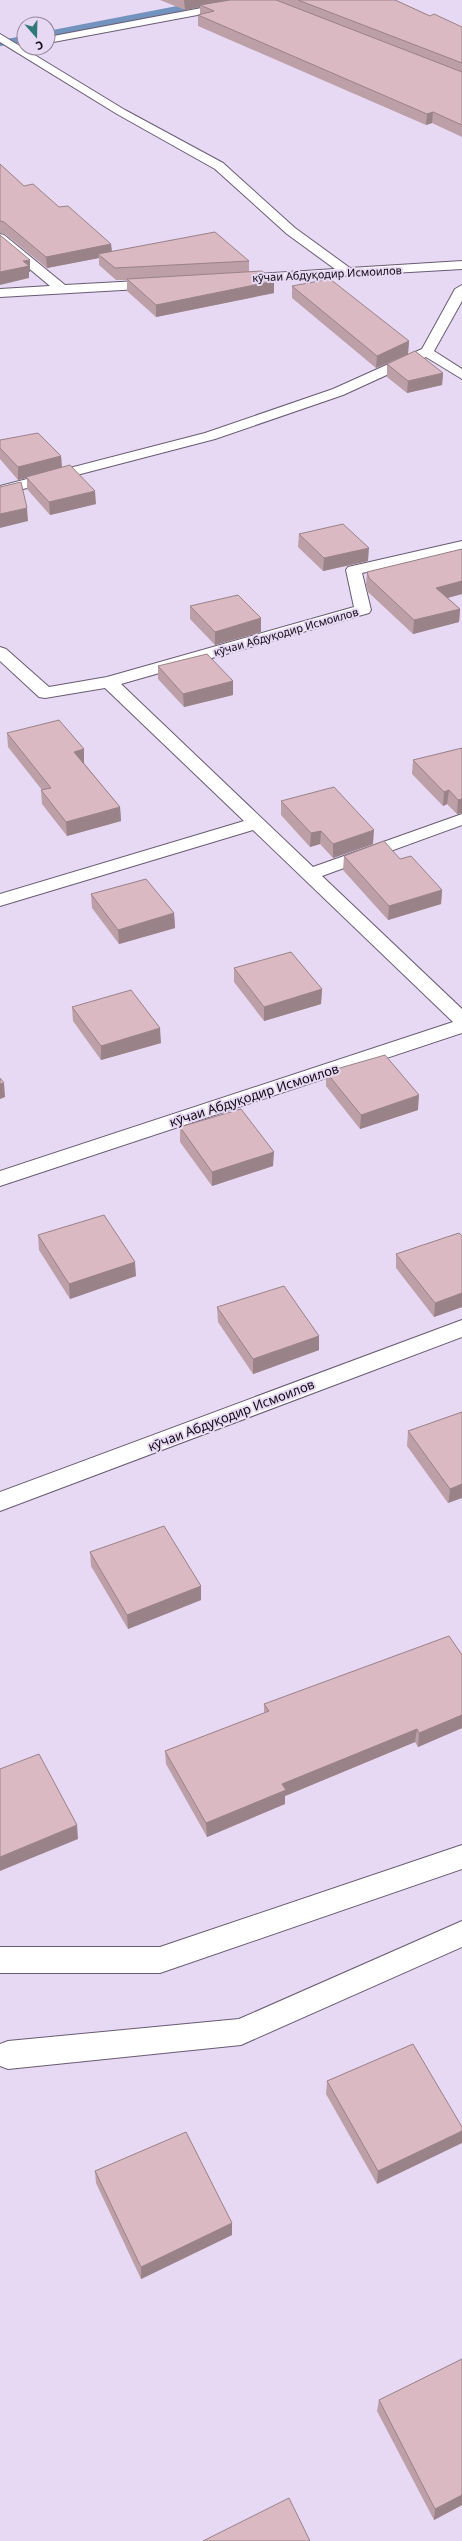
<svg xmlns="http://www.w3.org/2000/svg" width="462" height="2541" viewBox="0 0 462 2541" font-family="'Noto Sans',sans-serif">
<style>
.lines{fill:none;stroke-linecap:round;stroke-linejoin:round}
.stream{stroke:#7293be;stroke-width:6}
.street-casing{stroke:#695b73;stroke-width:2}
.street{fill:#fff;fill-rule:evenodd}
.wall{fill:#bc9fa7}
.shaded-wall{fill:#998288}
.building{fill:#dbb9c2;stroke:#998288}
.labels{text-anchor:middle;stroke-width:4;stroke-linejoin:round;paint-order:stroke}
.far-street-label{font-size:11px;fill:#0f0a12;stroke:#e7d8f3}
.street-label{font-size:13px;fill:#0f0a12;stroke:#e7d8f3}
</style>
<rect width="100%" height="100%" fill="#e7d8f3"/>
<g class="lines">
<g class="stream">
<path d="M48,34L224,0"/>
<path d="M0,43L24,39"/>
</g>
<defs>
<g id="street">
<path d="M244,0H266L261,3L48,43V37Z"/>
<path d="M0,34L125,110L223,163L295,228L350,268L462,261V269L236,282L235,279L241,275L335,269L287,234L215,169L117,114L0,42Z"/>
<path d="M0,234L4,235L65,285L157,280L164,284L157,288L0,297V289L50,286L0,244Z"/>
<path d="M462,285V301L434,351L462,369V379L426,357L343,395L215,439L0,495V486L205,433L333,389L422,349L455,289Z"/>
<path d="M462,541V551L362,573L371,610L369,613L121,684L313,867L462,814V825L322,876L462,1009V1033L0,1186V1171L453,1022L253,830L0,906V894L244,821L105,688L45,698L39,697L0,661V647L6,649L49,687L107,677L354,607L346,570L348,567Z"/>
<path d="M462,1320V1337L0,1511V1492Z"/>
<path d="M462,1845V1869L160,1973H0V1947H160Z"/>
<path d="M462,1921V1947L241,2045L8,2069L0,2066V2044L8,2041L239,2019Z"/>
</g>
</defs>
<use href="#street" class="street-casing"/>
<use href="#street" class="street"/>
</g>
<g class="wall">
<path d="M160,0H395L430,16L462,27V137L432,123L426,125L198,26V15H200V7L185,10Z"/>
<path d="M0,164L24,186L59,207L111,244L112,251L249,261V271L274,293L156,317L127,291V280H116L99,265V258L47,268L5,234L0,233Z"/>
<path d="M292,286L409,341L408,354L376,368L292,298Z"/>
<path d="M387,364L443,373L442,385L407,393L387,377Z"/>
<path d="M0,440L61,456L62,468L96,504L50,515L27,489V478L18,480L0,459Z"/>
<path d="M299,534L368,561L323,571L298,547Z"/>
<path d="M462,549V594L448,598L460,609L459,622L413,634L368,592L366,585L367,572Z"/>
<path d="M190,606L261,632L215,645L190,619Z"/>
<path d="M158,666L233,695L184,707L158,679Z"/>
<path d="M7,733L84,749V763L120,807L121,821L67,836L42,804L41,790H42L8,747Z"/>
<path d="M462,748V813L457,814L447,804L443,806L412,774L413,760Z"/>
<path d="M281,801L373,844L333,858L320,844L310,847L281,815Z"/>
<path d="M344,856L400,859L442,890L441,904L388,920L343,870Z"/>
<path d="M91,894L174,913L175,928L119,944L92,908Z"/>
<path d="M234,968L322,989L321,1004L264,1021L234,982Z"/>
<path d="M72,1007L161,1043L101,1060L73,1021Z"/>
<path d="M326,1072L418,1110L360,1129L326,1086Z"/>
<path d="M180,1127L273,1166L212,1186L180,1142Z"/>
<path d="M38,1235L136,1276L70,1299L39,1250Z"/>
<path d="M462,1236V1307L434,1317L396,1268V1254Z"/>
<path d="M217,1307L319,1336V1350L253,1374L218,1322Z"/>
<path d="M462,1412L448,1503L407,1446L408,1431Z"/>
<path d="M90,1552L201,1600L128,1629L91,1566Z"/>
<path d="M462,1655V1728L418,1747L415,1742L285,1796V1804L207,1837L166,1764L165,1751L264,1713V1704Z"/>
<path d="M413,2044L377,2184L326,2094L327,2081Z"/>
<path d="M95,2171L232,2223V2235L141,2279L96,2183Z"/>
<path d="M462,2359V2505L434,2520L377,2411L379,2400Z"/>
</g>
<g class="shaded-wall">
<path d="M184,0H236L200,5V7L185,10Z"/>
<path d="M433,112L432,123L426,125L427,114Z"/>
<path d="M111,244L112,256L98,254L99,258L47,268L46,257Z"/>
<path d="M30,260V272H29V278L0,285V272L23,261Z"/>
<path d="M274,281V293L156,317V305Z"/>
<path d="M409,341L408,354L376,368L377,356Z"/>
<path d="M443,373L442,385L407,393L408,381Z"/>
<path d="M61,456L62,469L26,477L27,478L18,480V467Z"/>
<path d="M95,491L96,504L50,515L49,502Z"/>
<path d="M27,508L28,521L0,528V514Z"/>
<path d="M369,548L368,561L323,571L324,558Z"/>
<path d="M462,581V594L435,601L436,588Z"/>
<path d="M460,609L459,622L413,634L414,620Z"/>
<path d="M261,618V632L215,645V632Z"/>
<path d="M233,681V695L184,707L183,694Z"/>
<path d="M84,749V763L75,766L74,752Z"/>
<path d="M449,790L447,804L443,806L444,792Z"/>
<path d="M462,799V813L457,814L458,800Z"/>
<path d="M120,807L121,821L67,836L66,822Z"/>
<path d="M374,830L373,844L333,858V844Z"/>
<path d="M321,831L320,844L310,847L311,833Z"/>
<path d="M442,890L441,904L388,920L389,906Z"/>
<path d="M174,913L175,928L119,944L118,930Z"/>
<path d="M322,989L321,1004L264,1021V1007Z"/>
<path d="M160,1028L161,1043L101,1060V1046Z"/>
<path d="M4,1083L5,1097L0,1099V1084Z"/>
<path d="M419,1095L418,1110L360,1129L361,1115Z"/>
<path d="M274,1152L273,1166L212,1186V1172Z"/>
<path d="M135,1262L136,1276L70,1299L69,1284Z"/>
<path d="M462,1293V1307L434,1317L435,1303Z"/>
<path d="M319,1336V1350L253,1374V1359Z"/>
<path d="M462,1484V1498L448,1503L450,1489Z"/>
<path d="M201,1586V1600L128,1629L127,1615Z"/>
<path d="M462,1715V1728L418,1747L419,1733Z"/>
<path d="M417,1729L415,1742L285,1796V1804L207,1837L206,1823L282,1784Z"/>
<path d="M77,1825L78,1839L0,1871V1857Z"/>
<path d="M462,2131V2143L377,2184L378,2171Z"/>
<path d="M232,2223V2235L141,2279V2267Z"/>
<path d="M462,2495V2505L434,2520L435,2509Z"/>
</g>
<g class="building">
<path d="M230,0H276L462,72V125L433,112L427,114L198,15L214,11L200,5Z"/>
<path d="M298,0H395L430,16L434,14L462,27V63Z"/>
<path d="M0,164L24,186L33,184L59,207L68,206L111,244L46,257L4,222L0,221Z"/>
<path d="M215,232L249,261L115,268L98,254Z"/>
<path d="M0,235L30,260L23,261L29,266L0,272Z"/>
<path d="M262,271L274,281L156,305L127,279Z"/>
<path d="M330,279L409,341L377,356L292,286Z"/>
<path d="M415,351L443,373L408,381L387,364Z"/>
<path d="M38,433L61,456L18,467L0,448V440Z"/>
<path d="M70,465L95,491L49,502L26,477Z"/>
<path d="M21,482L27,508L0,514V487Z"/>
<path d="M343,524L369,548L324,558L299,534Z"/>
<path d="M462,549V581L436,588L460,609L414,620L369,578L367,572Z"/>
<path d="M238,595L261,618L215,632L190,606Z"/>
<path d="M207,654L233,681L183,694L158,666Z"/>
<path d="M59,720L84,749L74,752L120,807L66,822L41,790L51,788L7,733Z"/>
<path d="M462,748V799L458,800L449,790L444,792L413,760Z"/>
<path d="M334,787L374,830L333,844L321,831L311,833L281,801Z"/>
<path d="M384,841L400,859L411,856L442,890L389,906L344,856Z"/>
<path d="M146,879L174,913L118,930L91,894Z"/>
<path d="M291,952L322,989L264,1007L234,968Z"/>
<path d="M131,990L160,1028L101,1046L72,1007Z"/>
<path d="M385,1055L419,1095L361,1115L326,1072Z"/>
<path d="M0,1078L4,1083L0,1084Z"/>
<path d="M241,1109L274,1152L212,1172L180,1127Z"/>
<path d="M104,1215L135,1262L69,1284L38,1235Z"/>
<path d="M459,1233L462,1236V1293L435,1303L396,1254Z"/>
<path d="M284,1286L319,1336L253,1359L217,1307Z"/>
<path d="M462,1412V1484L450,1489L408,1431Z"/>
<path d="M164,1526L201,1586L127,1615L90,1552Z"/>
<path d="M449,1636L462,1655V1715L419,1733L417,1729L282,1784L286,1790L206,1823L165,1751L269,1711L264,1704Z"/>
<path d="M39,1754L77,1825L0,1857V1769Z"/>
<path d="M413,2044L462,2127V2131L378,2171L327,2081Z"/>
<path d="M186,2132L232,2223L141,2267L95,2171Z"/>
<path d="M462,2359V2495L435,2509L379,2400Z"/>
<path d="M289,2498L310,2541H203Z"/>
</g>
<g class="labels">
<g class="far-street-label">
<text transform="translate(327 274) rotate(-3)" y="4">кӯчаи Абдуқодир Исмоилов</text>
<text transform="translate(286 632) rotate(-16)" y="4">кӯчаи Абдуқодир Исмоилов</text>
</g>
<g class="street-label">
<text transform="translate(254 1095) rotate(-18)" y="5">кӯчаи Абдуқодир Исмоилов</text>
<text transform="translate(231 1415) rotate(-21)" y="5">кӯчаи Абдуқодир Исмоилов</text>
</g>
</g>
<g transform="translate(36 36) rotate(160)"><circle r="19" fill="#e7d8f3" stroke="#918699"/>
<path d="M0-3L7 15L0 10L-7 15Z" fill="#2f797a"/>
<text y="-6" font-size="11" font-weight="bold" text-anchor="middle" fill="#0f0a12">С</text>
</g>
</svg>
